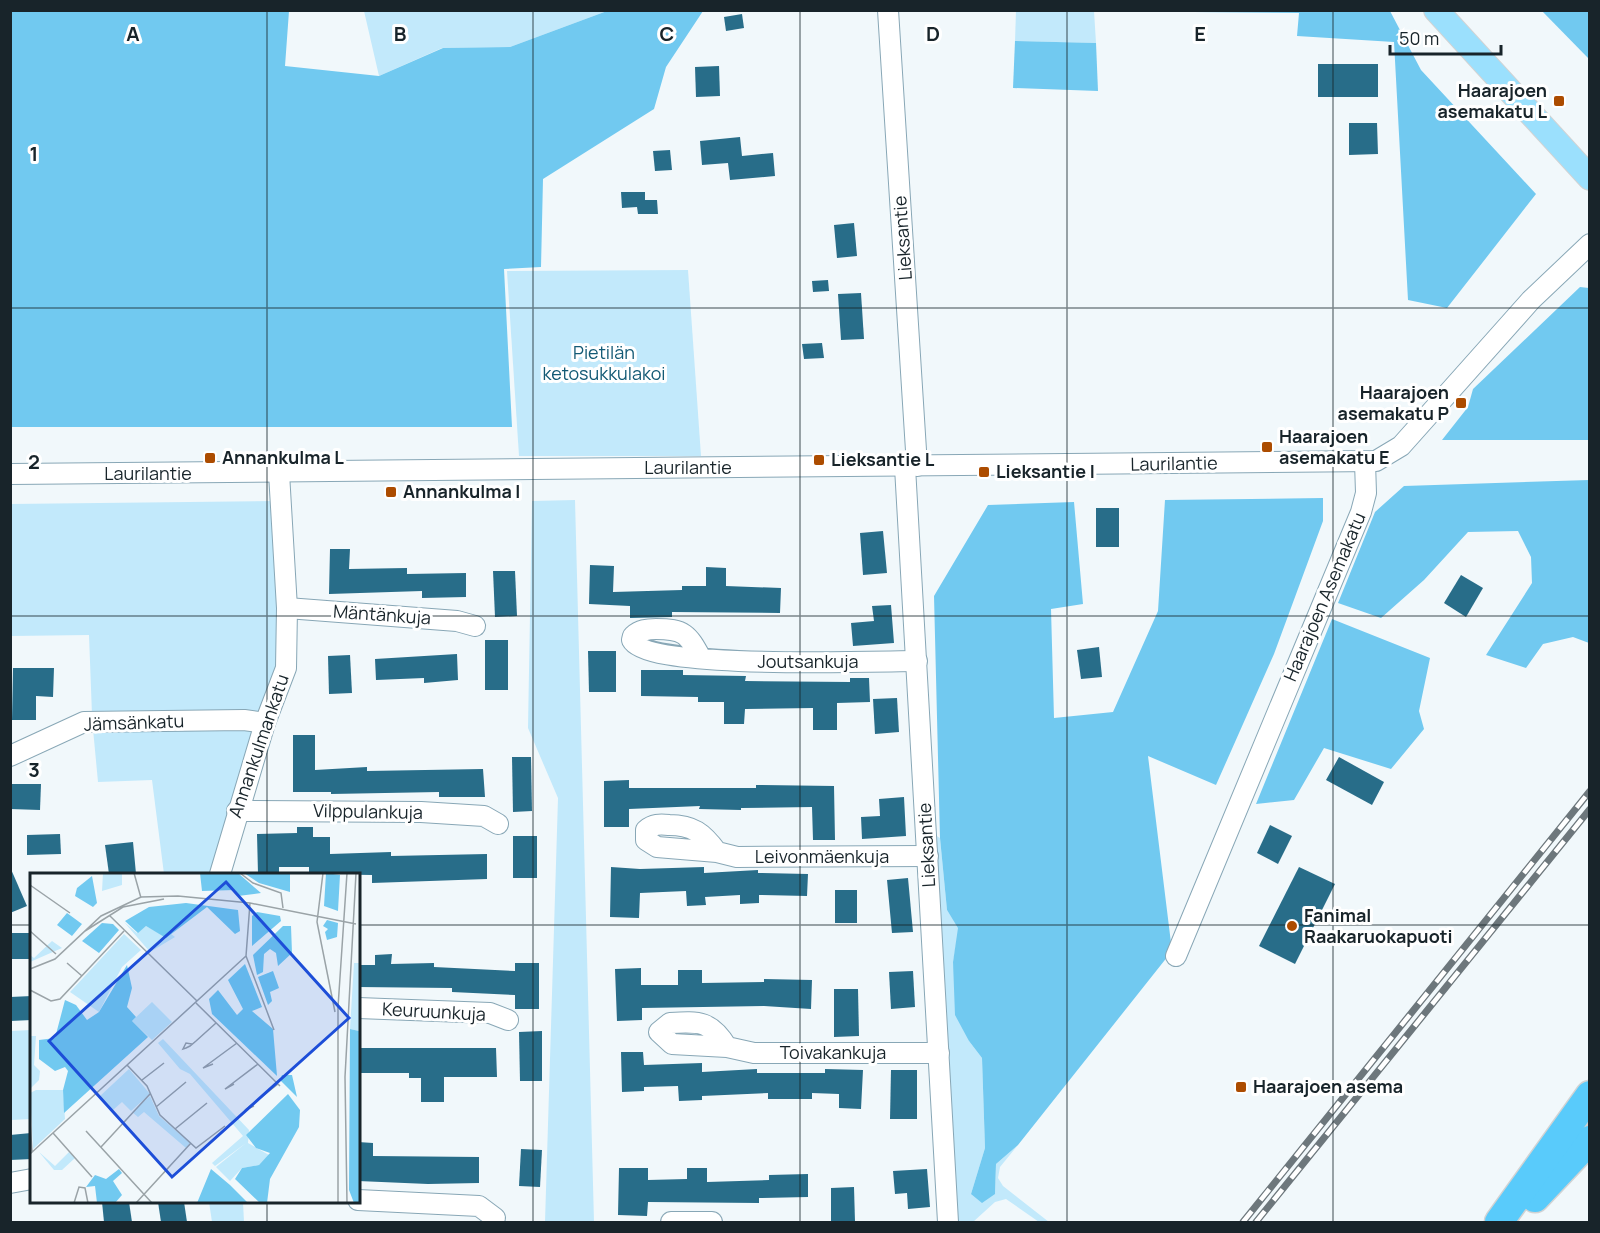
<svg xmlns="http://www.w3.org/2000/svg" width="1600" height="1233" viewBox="0 0 1600 1233" font-family="Manrope,sans-serif">
<style>
.green{fill:#c2e9fb}
.forest{fill:#71c9f0}
.building{fill:#286d89}
.lines{fill:none;stroke-linecap:round;stroke-linejoin:round}
.minor-casing{stroke:#88a7b6;stroke-width:22}
.major-casing{stroke:#d1d3d4;stroke-width:26}
.highway-casing{stroke:#d1d3d4;stroke-width:31}
.minor{stroke:#fff;stroke-width:20}
.major{stroke:#9be0fd;stroke-width:24}
.highway{stroke:#59cbfb;stroke-width:28}
.rail-casing{stroke:#6d777c;stroke-width:7}
.rail{stroke:#fff;stroke-width:4.5;stroke-dasharray:14;stroke-linecap:butt}
.grid{fill:none;stroke:#18242a;stroke-width:1.5;stroke-opacity:0.55}
.poi-dot{fill:#ac4c00;stroke:#fff;stroke-width:2}
.labels{text-anchor:middle;stroke-width:6;stroke-linejoin:round;paint-order:stroke}
.poi-label{font-size:18px;font-weight:bold;fill:#18242a;stroke:#fff;text-anchor:start}
.street-label{font-size:18px;fill:#18242a;stroke:#fff}
.park-label{font-size:18px;fill:#135a75;stroke:#fff}
.inset-road{fill:none;stroke:#9aa3a7;stroke-width:1.5}
.view{fill:#1d4ed8;fill-opacity:0.15;stroke:#1d4ed8;stroke-width:3}
.inset-edge{fill:none;stroke:#18242a;stroke-width:3}
.grid-label{font-size:20px;text-anchor:middle;font-weight:bold;fill:#18242a;stroke:#fff;stroke-width:6;stroke-linejoin:round;paint-order:stroke}
</style>
<rect width="100%" height="100%" fill="#f1f8fb"/>
<g class="green">
<path d="M364,11H607L510,47L442,48L379,76Z"/>
<path d="M1016,11H1094L1096,43L1015,41Z"/>
<path d="M688,270L701,456H519L507,271Z"/>
<path d="M575,500L594,1222H545L558,798L528,728L532,501Z"/>
<path d="M275,501L281,668L262,717L92,715L89,635L11,636L10,504Z"/>
<path d="M254,728L211,874H164L152,780L98,782L93,729Z"/>
<path d="M935,835L940,838L947,910L959,928L953,962L969,1041L982,1058L985,1148L971,1194H995L996,1164L1018,1145L1000,1167L998,1178L1003,1186L1049,1222H1039L1006,1199L995,1202L973,1222H954Z"/>
<path d="M31,1030V1119L11,1120V1031Z"/>
<path d="M209,1202H243L244,1222H212Z"/>
</g>
<g class="forest">
<path d="M10,11H289L285,66L379,76L443,48L510,47L607,11H703L666,67L654,109L543,179L541,267L504,269L512,427H11Z"/>
<path d="M1089,11H1390L1421,70L1536,194L1447,308L1408,300L1394,42L1297,36L1299,13Z"/>
<path d="M1542,11H1589V59Z"/>
<path d="M1015,41L1096,43L1098,91L1013,88Z"/>
<path d="M1580,287L1589,288V440H1442L1468,407L1473,389Z"/>
<path d="M1589,480V643L1573,637L1543,644L1526,668L1486,655L1532,583L1531,557L1518,531L1468,532L1424,580L1381,618L1338,603L1375,512L1404,486Z"/>
<path d="M1323,498V521L1274,654L1216,785L1148,756L1172,951L1018,1145L996,1164L995,1194L982,1203L971,1194L985,1148L982,1058L969,1041L955,1015L953,962L958,928L947,910L940,838L934,596L988,505L1074,502L1083,604L1051,609L1054,718L1113,712L1158,611L1165,500Z"/>
<path d="M1332,619L1430,658L1419,711L1424,729L1391,769L1324,748L1294,800L1256,804Z"/>
</g>
<g class="building">
<path d="M742,14L744,28L726,31L724,17Z"/>
<rect x="1318" y="64" width="60" height="33"/>
<path d="M719,66L720,96L696,97L695,67Z"/>
<path d="M1349,123H1377L1378,154L1349,155Z"/>
<path d="M740,137L742,156L773,153L775,176L730,180L728,163L702,165L700,141Z"/>
<path d="M670,150L672,170L655,171L653,151Z"/>
<path d="M621,192H645V200H657L658,214H638L637,207L622,208Z"/>
<path d="M854,223L857,256L837,258L834,225Z"/>
<path d="M828,280L829,291L813,292L812,281Z"/>
<path d="M861,293L864,339L841,340L838,294Z"/>
<path d="M822,343L824,358L804,359L802,344Z"/>
<rect x="1096" y="508" width="23" height="39"/>
<path d="M883,531L887,573L863,575L860,533Z"/>
<path d="M330,549H350L349,569L407,568V574L466,573V597L422,598V591L329,594Z"/>
<path d="M590,565L614,566L613,592L682,590V586H706V567L726,568V586L781,588L780,613L672,612V617L630,618V606L589,604Z"/>
<path d="M493,571H515L517,616L495,617Z"/>
<path d="M1461,575L1483,588L1466,617L1444,603Z"/>
<path d="M891,605L894,643L853,646L851,623L874,621L872,606Z"/>
<rect x="485" y="640" width="23" height="50"/>
<path d="M1099,647L1102,677L1081,679L1077,650Z"/>
<path d="M588,651H616V692H589Z"/>
<path d="M457,654L458,680L424,683V678L376,680L375,659Z"/>
<path d="M350,655L352,693L329,694L328,656Z"/>
<path d="M13,668H54L53,697L36,696V720H12Z"/>
<path d="M641,670H683V675L746,676L745,681L850,682V678H869L870,702L837,703V730H813V708L745,709L744,724H724V702H698V697L641,696Z"/>
<path d="M897,698L899,732L875,734L873,699Z"/>
<path d="M293,735H315V770L367,767V771L483,769L485,797H439V792L331,794V792H293Z"/>
<path d="M512,757H531L532,811L513,812Z"/>
<path d="M1339,757L1384,782L1372,805L1326,780Z"/>
<path d="M629,780V788H756V785L834,786L835,840H813L812,807L741,808V810L699,809L700,806L629,809V827H604V781Z"/>
<path d="M10,784H41L40,810L10,809Z"/>
<path d="M904,797L906,836L862,839L861,817L880,816L879,799Z"/>
<path d="M1270,825L1292,836L1278,864L1257,853Z"/>
<path d="M297,827H313V837H330V854L391,852V856L487,854V879L372,883V875L309,874V867H279V874H258L257,834L297,833Z"/>
<path d="M60,834L61,854L27,855V835Z"/>
<rect x="513" y="836" width="24" height="42"/>
<path d="M133,842L136,874H109L105,845Z"/>
<path d="M10,867L27,906L10,913Z"/>
<path d="M611,867L640,869L704,867V873L758,870V873L808,874L807,896L759,895V903L740,904V895L705,897L706,905L687,906L686,891L640,893L639,918L610,917Z"/>
<path d="M1299,867L1335,884L1295,964L1259,946Z"/>
<path d="M908,878L913,932L892,933L887,880Z"/>
<rect x="835" y="890" width="22" height="33"/>
<rect x="10" y="933" width="22" height="26"/>
<path d="M392,954L391,964L434,963V967L515,971V963H539V1009H515V995L452,992V988L358,987V965H375V955Z"/>
<path d="M641,968V985H678V970H702V983L764,982V979L812,980L811,1009L764,1006L642,1008V1020L617,1021L615,969Z"/>
<path d="M913,971L915,1007L891,1009L889,972Z"/>
<path d="M834,989H858L859,1036L834,1037Z"/>
<path d="M32,996V1020L10,1021V997Z"/>
<path d="M542,1031V1081H520L519,1032Z"/>
<path d="M358,1048H496L497,1077H444V1102H421V1078H409V1073H358Z"/>
<path d="M621,1052H643L644,1065L702,1063V1072L757,1069V1073H825V1069L863,1070L861,1109L839,1108V1094L812,1093V1099H768V1093L702,1096V1100L679,1101L678,1086L644,1087V1091L622,1092Z"/>
<path d="M891,1070H917V1119H890Z"/>
<path d="M31,1133L32,1159L10,1160V1135Z"/>
<path d="M358,1142L373,1143V1156L479,1157V1183L428,1184L358,1181Z"/>
<path d="M521,1149L542,1150L540,1187L519,1186Z"/>
<path d="M619,1168H648V1180L687,1179V1168H707V1182L769,1180V1175L808,1174V1197L759,1198V1203L648,1202L647,1216L618,1215Z"/>
<path d="M927,1169L930,1207L908,1209L907,1193L895,1194L893,1171Z"/>
<path d="M854,1187L855,1222H831V1188Z"/>
<path d="M102,1202H129L132,1222H104Z"/>
<path d="M158,1202H184L187,1222H161Z"/>
</g>
<g class="lines">
<defs>
<g id="minor">
<path d="M888,10L917,466"/>
<path d="M905,467L948,1222"/>
<path d="M10,474L1376,461L1401,446L1531,300L1590,244"/>
<path d="M287,608L457,621L475,626"/>
<path d="M701,658C688,634 684,629 656,629C647,629 640,630 633,636L632,640C647,670 876,661 917,661"/>
<path d="M10,756L84,722L244,720L265,723"/>
<path d="M237,811L421,812L484,816L498,824"/>
<path d="M717,852L657,847L646,840V830C653,824 660,824 669,825C693,825 703,833 717,852L737,857L928,856"/>
<path d="M220,874L265,723L286,668L287,608L279,473"/>
<path d="M1176,956L1361,512L1366,493L1365,462"/>
<path d="M358,1008L490,1013L508,1020"/>
<path d="M727,1047L672,1044L659,1032L670,1023C700,1021 711,1021 727,1047L754,1053H939"/>
<path d="M10,1183L32,1179"/>
<path d="M358,1200L479,1206L495,1218"/>
<path d="M671,1222H712"/>
</g>
<path id="major" d="M1436,10L1590,178"/>
<g id="highway">
<path d="M1535,1198L1590,1140"/>
<path d="M1499,1222L1590,1095"/>
</g>
</defs>
<use href="#minor" class="minor-casing"/>
<use href="#major" class="major-casing"/>
<use href="#highway" class="highway-casing"/>
<use href="#minor" class="minor"/>
<use href="#major" class="major"/>
<use href="#highway" class="highway"/>
<defs>
<g id="rail">
<path d="M1243,1222L1590,791"/>
<path d="M1256,1222L1590,809"/>
</g>
</defs>
<use href="#rail" class="rail-casing"/>
<use href="#rail" class="rail"/>
</g>
<path class="grid" d="M267,10V874M533,10V1222M800,10V1222M1067,10V1222M1333,10V1222M10,308H1590M10,616H1590M10,925H32M358,925H1590M267,1202V1222"/>
<g class="poi-dot">
<rect x="1553" y="95" width="12" height="12" rx="3"/>
<rect x="1455" y="397" width="12" height="12" rx="3"/>
<rect x="1261" y="441" width="12" height="12" rx="3"/>
<rect x="204" y="452" width="12" height="12" rx="3"/>
<rect x="813" y="454" width="12" height="12" rx="3"/>
<rect x="978" y="466" width="12" height="12" rx="3"/>
<rect x="385" y="486" width="12" height="12" rx="3"/>
<circle cx="1292" cy="926" r="6"/>
<rect x="1235" y="1081" width="12" height="12" rx="3"/>
</g>
<g class="labels">
<g class="poi-label">
<text x="1547" y="97" text-anchor="end">Haarajoen<tspan x="1547" dy="21">asemakatu L</tspan></text>
<text x="1449" y="399" text-anchor="end">Haarajoen<tspan x="1449" dy="21">asemakatu P</tspan></text>
<text x="1279" y="443">Haarajoen<tspan x="1279" dy="21">asemakatu E</tspan></text>
<text x="222" y="464">Annankulma L</text>
<text x="831" y="466">Lieksantie L</text>
<text x="996" y="478">Lieksantie I</text>
<text x="403" y="498">Annankulma I</text>
<text x="1304" y="922">Fanimal<tspan x="1304" dy="21">Raakaruokapuoti</tspan></text>
<text x="1253" y="1093">Haarajoen asema</text>
</g>
<g class="street-label">
<text transform="translate(903 238) rotate(-94)" y="6">Lieksantie</text>
<text transform="translate(1174 464) rotate(-1)" y="6">Laurilantie</text>
<text x="688" y="474">Laurilantie</text>
<text x="148" y="480">Laurilantie</text>
<text transform="translate(1325 597) rotate(-67)" y="6">Haarajoen Asemakatu</text>
<text transform="translate(382 615) rotate(4)" y="6">Mäntänkuja</text>
<text x="808" y="668">Joutsankuja</text>
<text transform="translate(134 723) rotate(-2)" y="6">Jämsänkatu</text>
<text transform="translate(259 746) rotate(-71)" y="6">Annankulmankatu</text>
<text transform="translate(368 812) rotate(1)" y="6">Vilppulankuja</text>
<text transform="translate(927 845) rotate(-93)" y="6">Lieksantie</text>
<text x="822" y="863">Leivonmäenkuja</text>
<text transform="translate(434 1012) rotate(3)" y="6">Keuruunkuja</text>
<text x="833" y="1059">Toivakankuja</text>
</g>
<g class="park-label">
<text x="604" y="359">Pietilän<tspan x="604" dy="21">ketosukkulakoi</tspan></text>
</g>
</g>
<g transform="translate(30 873)">
<rect width="330" height="330" fill="#f1f8fb"/>
<path d="M73,0H92V12L72,18ZM94,49L107,60L116,53L136,64L141,61L145,64L120,79ZM94,61L111,77L92,94L69,139L40,119ZM22,68L32,75L0,89V82L4,85ZM324,90H330L329,158L320,156ZM122,129L142,149L122,167L102,148ZM0,163H6L4,192L10,198L9,207L0,216ZM133,166L219,257L218,270L239,282L229,292L212,295L200,308L186,294L216,270L185,293L182,290L213,263L160,201L150,196L128,170ZM99,196L120,221L101,238L92,229L83,237L69,224ZM6,217H33L35,246L3,276L0,220ZM120,223L129,243L160,270L156,275L114,239L108,244L102,239ZM9,279L25,293L39,279L45,285L32,297H24Z" fill="#c2e9fb"/>
<path d="M170,0H208L231,20L208,23L205,17L172,18ZM214,0H260V19L229,10ZM296,0L310,2L308,38L294,33ZM62,3L67,30L63,34L45,23L47,15ZM156,30L208,37L210,58L205,61L177,34L136,65L116,53L108,60L95,48L119,34ZM227,39L250,43L251,48L222,73V43ZM37,40L52,51L42,63L27,52ZM297,47L308,50L307,64L297,67L295,59L298,56L293,53ZM72,50L83,51L89,57L69,80L52,68ZM253,53H261L262,80L248,93L246,80L240,76L234,81L233,99L227,102L223,82ZM215,91L232,134L222,138L243,156L247,203L182,141L179,126L188,117L207,142L213,136L198,107ZM97,92L102,115L97,134L106,144L102,148L118,164L34,240L33,217L38,198L35,194L25,198L9,186V167L25,165L35,127L46,132L57,147L69,139ZM243,98L249,115L240,119L242,128L238,132L228,104ZM320,156L329,158L330,330H324L319,317ZM252,202H262L267,224L250,207ZM258,221L270,237L269,254L240,306L237,330H230L205,306L212,295L229,292L240,280L226,275L216,262ZM89,296L92,300L83,308L92,322L85,330H67L65,313L56,314L65,302L76,306ZM181,296L200,312L218,330H167Z" fill="#71c9f0"/>
<path class="inset-road" d="M104,0L111,25M210,0L223,10L251,20L253,35M293,0L287,49L305,139M0,12L40,40M80,43L167,128M0,58L26,81M55,58L93,34L134,26M216,83L244,157M216,83L220,30M37,90L52,103M0,96L25,86L71,43L111,24L148,23L220,30L326,51M0,117L21,128L30,126L94,58M166,130L250,213M162,171L156,170L153,176L156,175L160,173L166,168L186,150M183,191L173,195L207,170M97,192L117,213L130,242L166,275L195,253M112,207L134,190M204,211L195,216L228,191M224,233L215,237L248,211M126,234L156,209M0,248L2,279M145,256L177,230M56,258L122,330M23,260L62,304M71,274L120,221M0,281L216,83M44,330L49,314L55,315L58,330M106,330L161,270M308,330V134L317,0M317,330L315,204L326,0"/>
<path class="view" d="M196,9L319,145L142,304L19,168Z"/>
<rect width="330" height="330" class="inset-edge"/>
</g>
<g class="grid-label">
<text x="133" y="41">A</text>
<text x="400" y="41">B</text>
<text x="667" y="41">C</text>
<text x="933" y="41">D</text>
<text x="1200" y="41">E</text>
<text x="34" y="161">1</text>
<text x="34" y="469">2</text>
<text x="34" y="777">3</text>
</g>
<rect width="1600" height="1233" fill="none" stroke="#18242a" stroke-width="24"/>
<path d="M1390 45v9h111v-9" fill="none" stroke="#18242a" stroke-width="3"/>
<text x="1399" y="45" font-size="18" fill="#18242a" stroke="#ffffff" stroke-width="4.5" paint-order="stroke">50 m</text>
</svg>
